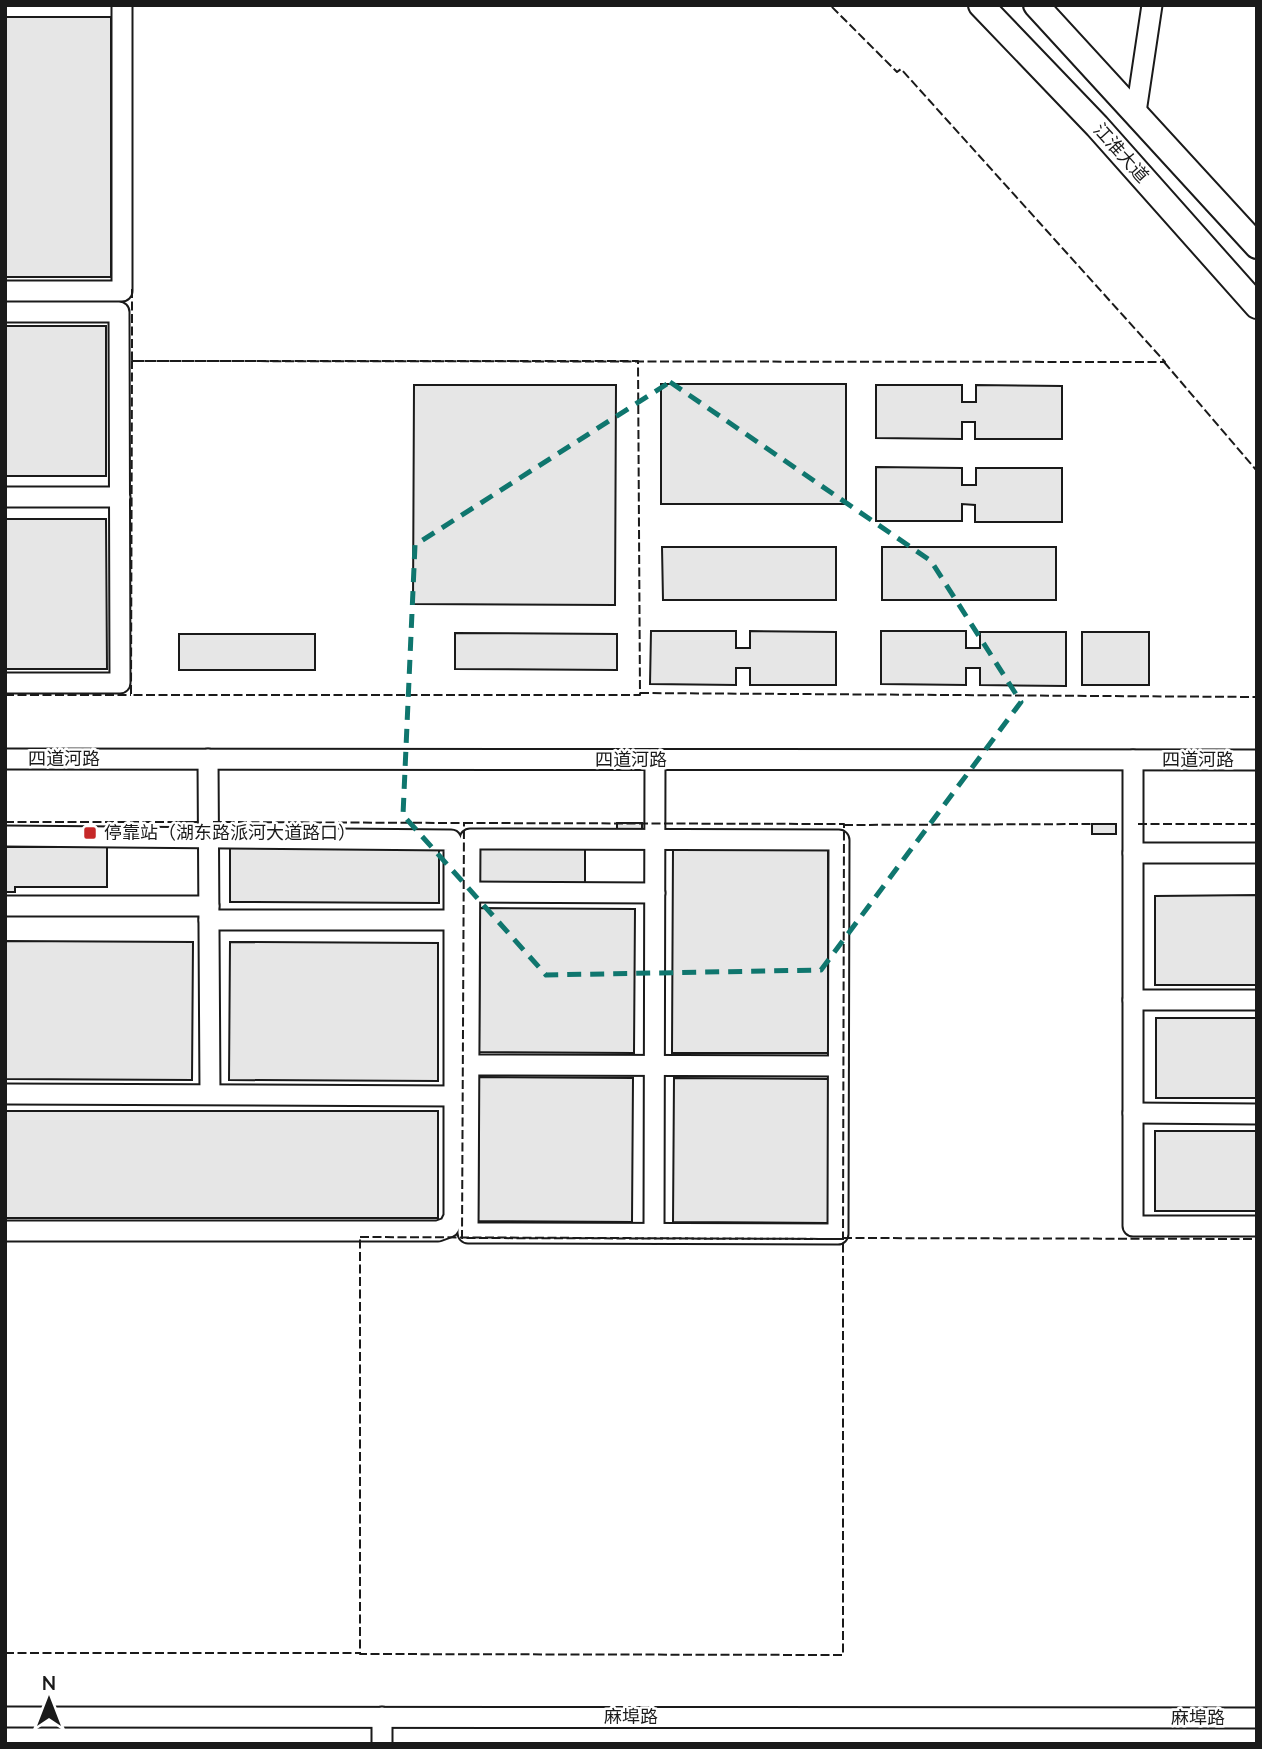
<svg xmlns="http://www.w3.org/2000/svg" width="1262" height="1749" viewBox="0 0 1262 1749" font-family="Mulish,'Noto Sans SC',sans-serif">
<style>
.building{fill:#e6e6e6;stroke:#1a1a1a;stroke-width:2}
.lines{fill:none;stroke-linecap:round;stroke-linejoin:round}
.minor-casing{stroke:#1a1a1a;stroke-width:23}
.major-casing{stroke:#1a1a1a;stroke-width:28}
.minor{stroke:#fff;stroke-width:19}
.major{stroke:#fff;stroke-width:24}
.fence{stroke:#1a1a1a;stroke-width:2;stroke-dasharray:9 3.5;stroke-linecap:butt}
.marked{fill:none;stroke:#0f766e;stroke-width:5;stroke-dasharray:14 9;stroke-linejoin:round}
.poi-dot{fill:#c62828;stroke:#fff;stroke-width:2.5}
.labels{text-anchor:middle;stroke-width:5;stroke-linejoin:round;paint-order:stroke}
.street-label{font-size:18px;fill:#1a1a1a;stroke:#fff}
.poi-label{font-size:18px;fill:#1a1a1a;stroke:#fff;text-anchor:start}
</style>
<rect width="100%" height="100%" fill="#fff"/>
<g class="building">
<rect x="5" y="17" width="106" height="260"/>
<rect x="5" y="326" width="101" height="150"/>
<rect x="661" y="384" width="185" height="120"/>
<path d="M414,385H616L615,605L413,604Z"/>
<path d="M876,385H962V402H976V385L1062,386V439H975V422H962V439L876,438Z"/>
<path d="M876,467L962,468V485H976V468H1062V522H975V505L962,504V521H876Z"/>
<path d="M5,519H106L107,669H5Z"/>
<path d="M662,547H836V600H663Z"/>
<rect x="882" y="547" width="174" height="53"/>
<path d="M651,631H736V648H750V631L836,632V685H750V668H736V685L650,684Z"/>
<path d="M881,631H966V648H980V632H1066V686L980,685V668H966V685L881,684Z"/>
<rect x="1082" y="632" width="67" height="53"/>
<path d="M455,633L617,634V670L455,669Z"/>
<rect x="179" y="634" width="136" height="36"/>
<rect x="172" y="822" width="26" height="8"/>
<rect x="617" y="823" width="25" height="10"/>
<rect x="1092" y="824" width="24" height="10"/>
<path d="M5,847H107V887H15V892H5Z"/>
<path d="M230,847H439V903L230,902Z"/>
<rect x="480" y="848" width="105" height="36"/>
<path d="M673,848H828V1053H672Z"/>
<path d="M1257,895V985H1155V896Z"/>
<path d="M480,908L635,909L634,1053L479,1052Z"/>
<path d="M5,941L193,942L192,1080L5,1079Z"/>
<path d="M230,942L438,943V1081L229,1080Z"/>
<rect x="1156" y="1018" width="101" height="80"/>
<path d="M479,1077L633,1078L632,1222L478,1221Z"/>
<path d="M674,1078L829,1079L828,1223L673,1222Z"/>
<rect x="5" y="1111" width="433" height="107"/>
<rect x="1155" y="1131" width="102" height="80"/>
</g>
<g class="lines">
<defs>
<g id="minor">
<path d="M1136,112L1152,5"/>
<path d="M5,291H122V5"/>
<path d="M5,312H119L120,683H5"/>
<path d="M5,497H120"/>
<path d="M5,759L1257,760"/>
<path d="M208,759L210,1094"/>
<path d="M1133,760V1226H1257"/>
<path d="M5,836L451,840L454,846V1217L449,1227L438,1231H5"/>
<path d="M470,839L839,840L838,1234L468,1233Z"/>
<path d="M1133,853H1257"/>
<path d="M470,892L655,893"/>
<path d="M5,906H209"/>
<path d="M209,920H454"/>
<path d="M1133,1000H1257"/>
<path d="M469,1065L838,1066"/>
<path d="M5,1094L454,1096"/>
<path d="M1133,1113L1257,1114"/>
<path d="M654,1233L655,760"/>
<path d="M5,1717L1257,1718"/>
<path d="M382,1744V1717"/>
</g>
<g id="major">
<path d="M981,5L1097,126L1257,306"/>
<path d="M1036,5L1257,246"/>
</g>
</defs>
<use href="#minor" class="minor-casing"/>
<use href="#major" class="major-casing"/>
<use href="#minor" class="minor"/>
<use href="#major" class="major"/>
<g class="fence">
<path d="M132,289V361L1165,362L901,69L897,72L830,5"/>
<path d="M132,361H638L640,695H131Z"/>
<path d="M1164,362L1257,471"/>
<path d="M640,693L1257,697"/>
<path d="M5,695H131"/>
<path d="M5,822H174"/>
<path d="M213,822L464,823"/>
<path d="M464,823L844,824L843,1239L462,1238Z"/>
<path d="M1138,824H1257"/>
<path d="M844,825L1096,824"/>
<path d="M360,1237L843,1239V1655L360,1654Z"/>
<path d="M843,1238L1257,1239"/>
<path d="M5,1653H360"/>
</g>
</g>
<path class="marked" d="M670,382L931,561L1021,702L821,970L546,975L403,815L415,545Z"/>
<rect class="poi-dot" x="83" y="826" width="14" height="14" rx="3.5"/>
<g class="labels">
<g class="street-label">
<text transform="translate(1121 153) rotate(48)" y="6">江淮大道</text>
<text x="64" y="765">四道河路</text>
<text x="631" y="766">四道河路</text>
<text x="1198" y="766">四道河路</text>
<text x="631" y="1723">麻埠路</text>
<text x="1198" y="1724">麻埠路</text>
</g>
<g class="poi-label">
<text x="104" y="839">停靠站（湖东路派河大道路口）</text>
</g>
</g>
<rect width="1262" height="1749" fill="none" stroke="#1a1a1a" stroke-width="14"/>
<g transform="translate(49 1700)" stroke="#ffffff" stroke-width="5" paint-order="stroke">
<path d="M0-5L12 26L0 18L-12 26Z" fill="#1a1a1a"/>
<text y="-10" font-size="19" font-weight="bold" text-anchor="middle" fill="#1a1a1a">N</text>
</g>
</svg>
